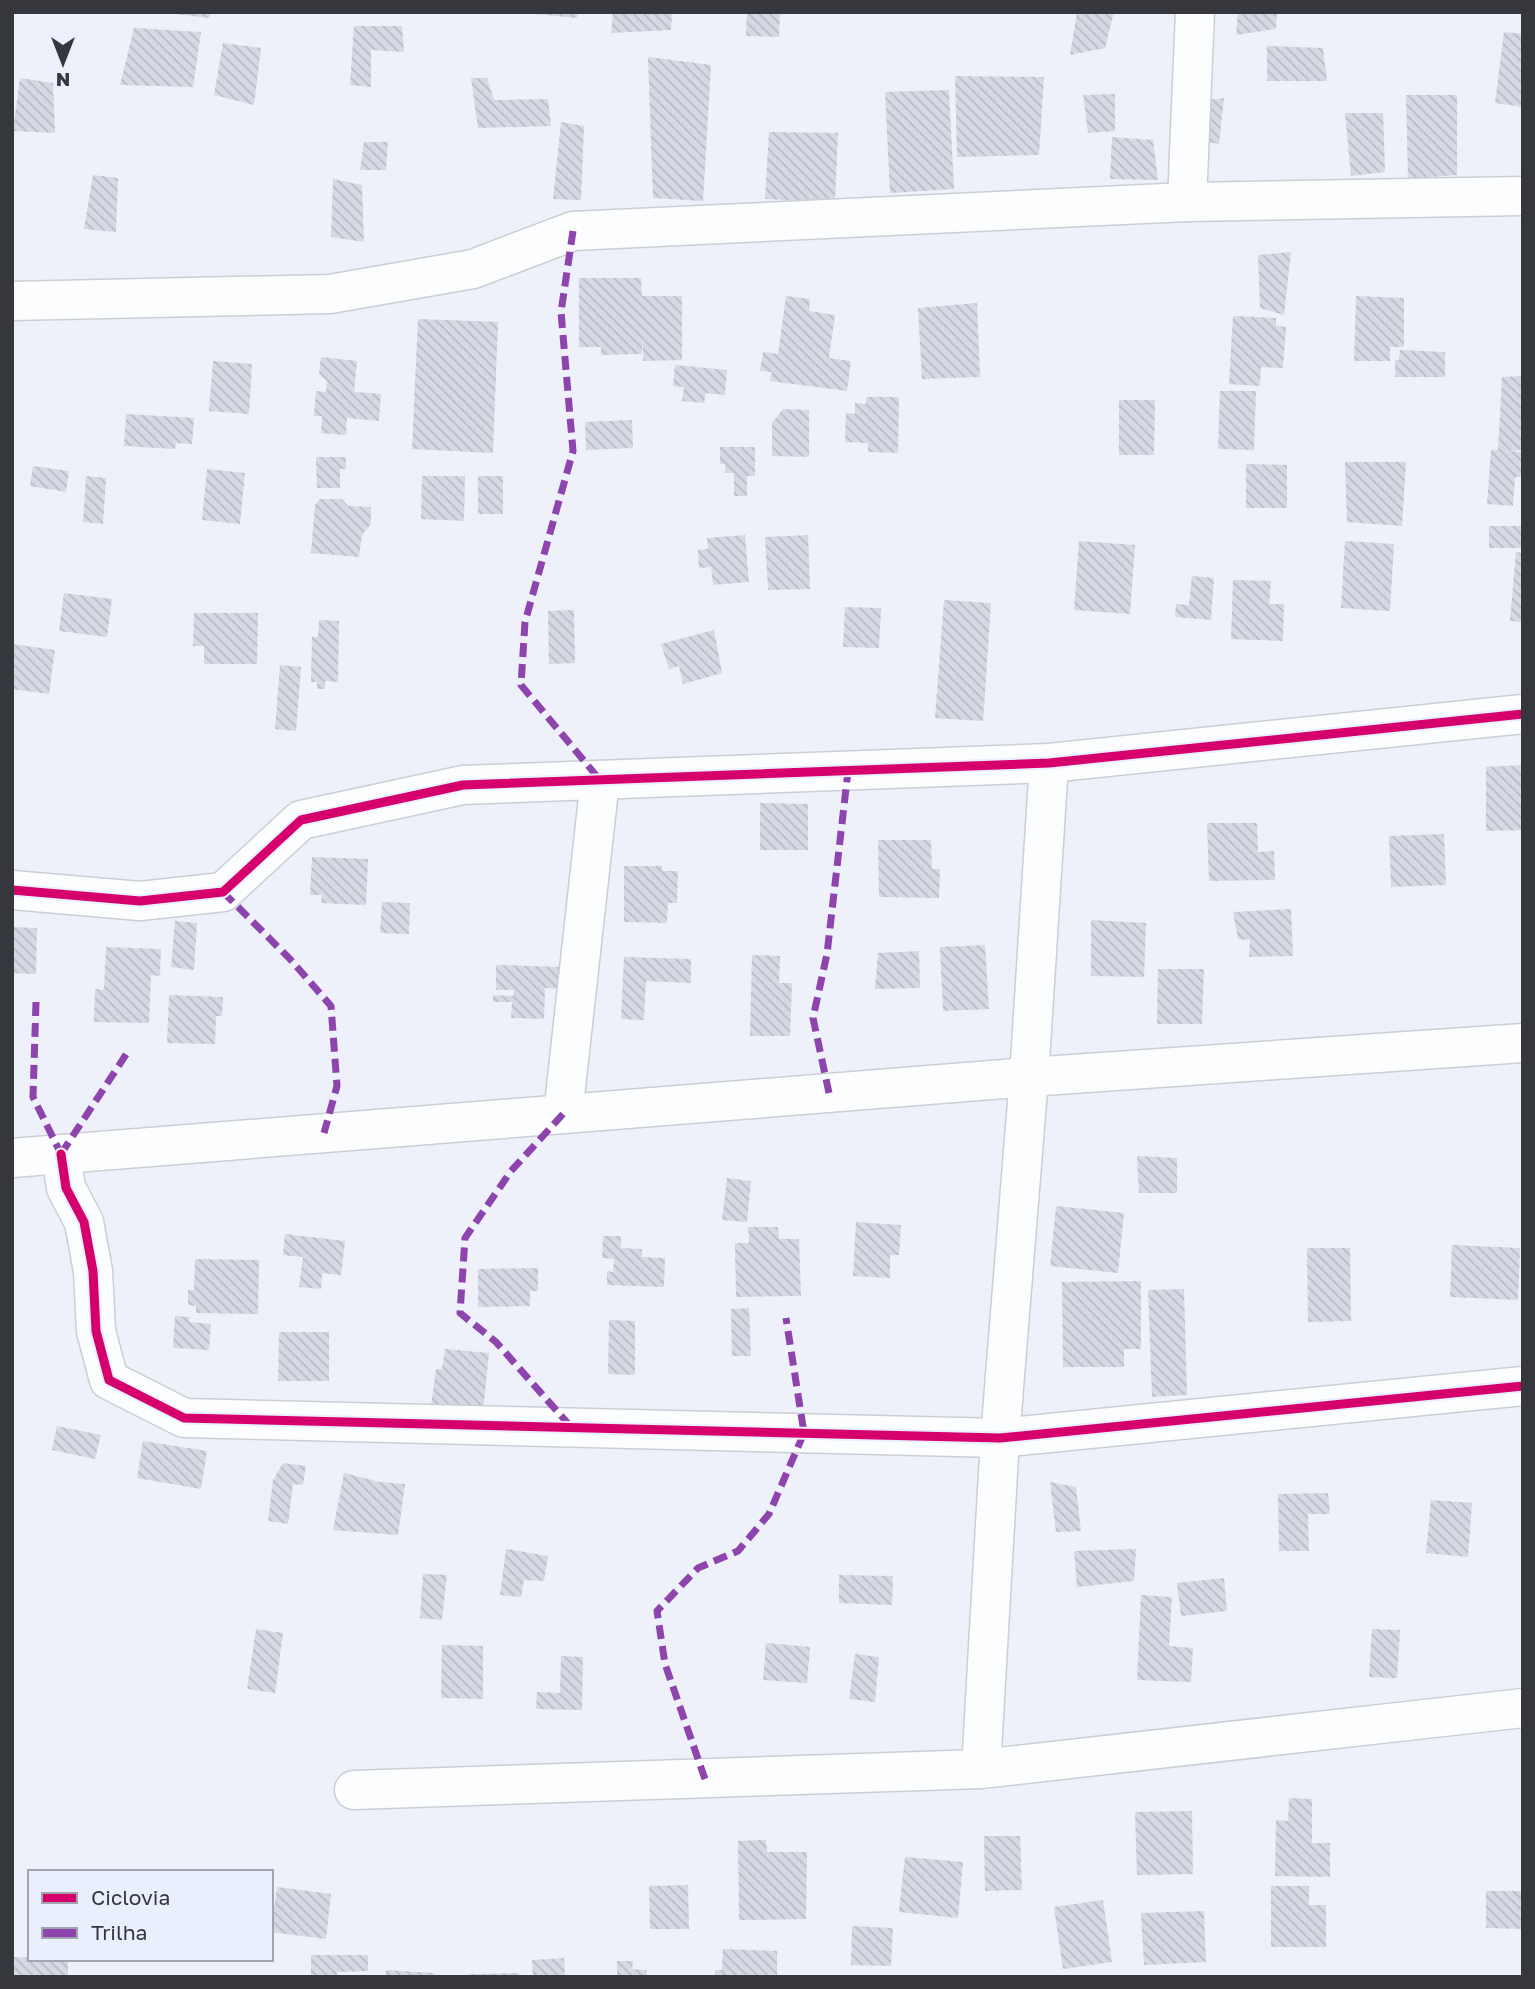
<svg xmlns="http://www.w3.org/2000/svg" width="1535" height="1989" viewBox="0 0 1535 1989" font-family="'Golos Text',sans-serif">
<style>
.building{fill:url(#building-back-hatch)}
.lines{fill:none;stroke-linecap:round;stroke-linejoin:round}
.minor-casing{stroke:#ccced5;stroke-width:41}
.minor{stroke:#fcfdfe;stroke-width:38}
.quiet{stroke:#8e44ad;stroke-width:7;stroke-dasharray:14 7;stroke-linecap:butt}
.cycleway-casing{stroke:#eaeffd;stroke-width:13}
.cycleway{stroke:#d6006c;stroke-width:9}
</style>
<defs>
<pattern id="building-back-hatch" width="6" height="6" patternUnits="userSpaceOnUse" patternTransform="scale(1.75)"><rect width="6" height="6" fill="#d5d9e3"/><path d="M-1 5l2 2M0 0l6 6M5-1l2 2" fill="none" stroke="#b7bbc4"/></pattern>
</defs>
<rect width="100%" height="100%" fill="#eef1f9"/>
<g class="building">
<path d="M175,12H210V18L175,14Z"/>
<path d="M535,12H578L577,18L535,14Z"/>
<path d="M613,12H672L671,30L611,33Z"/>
<path d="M747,12H780L779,37L746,36Z"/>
<path d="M1077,12H1114L1105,48L1070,55Z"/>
<path d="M1238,12H1277L1276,29L1236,35Z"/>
<path d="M354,26H402L404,52L371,50V87L350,85Z"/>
<path d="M134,28L201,32L193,87L120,85Z"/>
<path d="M1504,32L1523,34V107L1495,103Z"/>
<path d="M223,43L261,48L254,105L214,95Z"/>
<path d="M1267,46L1323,48L1327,81H1267Z"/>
<path d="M648,57L711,65L703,201L653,198Z"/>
<path d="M955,76L1044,77L1039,155L957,157Z"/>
<path d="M20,78L53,83L55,133L13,131Z"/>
<path d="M471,78H487L494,100L548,99L551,126L478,128Z"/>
<path d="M949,90L954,189L890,193L885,92Z"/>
<path d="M1115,94V131L1088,133L1083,95Z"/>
<path d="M1406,95H1457V175L1408,179Z"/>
<path d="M1224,98L1219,144L1197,140L1199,101Z"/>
<path d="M1345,113H1383L1385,172L1351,176Z"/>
<path d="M561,122L584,126L581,200L553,199Z"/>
<path d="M769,132L838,133L835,202L765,199Z"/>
<path d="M1112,137L1153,140L1158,180L1110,179Z"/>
<path d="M364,142H388L386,170H360Z"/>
<path d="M93,175L118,178L116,232L84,229Z"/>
<path d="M333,179L362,185L364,242L331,237Z"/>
<path d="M1291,252L1284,315L1260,308L1258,255Z"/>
<path d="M579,278H641L642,296H682V360L643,361V335L642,354L601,355V347H579Z"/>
<path d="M786,296L810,299L809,311L835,315L829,358L851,361L847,391L770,381L772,372L760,371L763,352L778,354Z"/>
<path d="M1356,296L1404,298V347H1390V361H1354Z"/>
<path d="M977,303L980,377L922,379L918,308Z"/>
<path d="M1233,316L1276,318V326L1286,327L1283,368L1261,367L1260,386L1229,384Z"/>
<path d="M418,319L498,322L493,453L412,449Z"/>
<path d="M1400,350L1445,352V377H1395V360H1399Z"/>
<path d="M321,357L357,361L354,392L381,394L379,421L347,418L346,435L321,433L322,416H314L316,391L326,392L327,381L319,374Z"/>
<path d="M213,361L252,364L249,414L209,411Z"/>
<path d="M675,365L727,370L725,395L706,393L704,403L682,401L684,387L673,386Z"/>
<path d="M1523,376V450L1505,451L1523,452V477H1515L1513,506L1487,504L1491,450H1498L1502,377Z"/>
<path d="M1220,391H1256L1254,450L1218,449Z"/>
<path d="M866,397H899L898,453L868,452V443L845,442L846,413L855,414V403L866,404Z"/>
<path d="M1119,400H1155L1154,455H1119Z"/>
<path d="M783,409L809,410V457L772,456V423Z"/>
<path d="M126,414L194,418L192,444L176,443L175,449L124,446Z"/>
<path d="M632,420L633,448L586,450L585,422Z"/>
<path d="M720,447H755V476H747V496H734V473H725V464H720Z"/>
<path d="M316,457H346V469H340V488H317Z"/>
<path d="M1345,462H1406L1402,526L1347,522Z"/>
<path d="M1246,464L1287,465V508H1246Z"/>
<path d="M33,466L69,471L66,492L30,486Z"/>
<path d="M207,469L245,473L240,524L202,520Z"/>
<path d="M86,476L106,478L103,524L83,522Z"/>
<path d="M422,476H465L464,521L421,519Z"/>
<rect x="478" y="476" width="25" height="38"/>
<path d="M320,499H342L348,506L371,507V524L362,535L359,557L311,553L315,505Z"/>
<rect x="1489" y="526" width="34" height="22"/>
<path d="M745,535L749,582L713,585L711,567L699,568L698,550L708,549L707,538Z"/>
<path d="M808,535L810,589L768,590L765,537Z"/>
<path d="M1079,541L1135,545L1130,614L1074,610Z"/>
<path d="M1345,541L1394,544L1390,611L1341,608Z"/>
<path d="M1516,552L1523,553V622L1510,621Z"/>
<path d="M1192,576L1214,578L1211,620L1175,617L1176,604L1189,605Z"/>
<path d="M1233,580L1271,581L1269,604H1284L1283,641L1231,639Z"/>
<path d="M64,593L112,599L107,637L59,631Z"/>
<path d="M944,600L991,603L983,721L935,718Z"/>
<path d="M845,607L881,608L879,648L843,647Z"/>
<path d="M574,610L575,663L549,664L548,611Z"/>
<path d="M194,613H258L257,664H204V646H193Z"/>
<path d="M319,620L339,621L338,682L325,681V689H317V682H311L312,637H318Z"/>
<path d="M714,630L722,673L683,684L679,666L669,669L661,644Z"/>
<path d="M12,644L55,650L49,694L12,689Z"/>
<path d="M280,665L301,667L296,731L275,729Z"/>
<path d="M1523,765V830L1486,831V767Z"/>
<path d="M760,803L808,804V850H760Z"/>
<path d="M1207,823H1257L1258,852L1274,851L1275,880L1209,881Z"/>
<path d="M1444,834L1446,885L1391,887L1389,836Z"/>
<path d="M878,840H931L932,869H940L939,898L879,897Z"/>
<path d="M312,857L368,859L366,905L321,903L322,895H310Z"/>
<path d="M624,866H662V871H678L677,903H668L667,923L624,922Z"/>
<path d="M382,902L410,903L409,934L380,933Z"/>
<path d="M1291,909L1293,956L1249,957L1250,940L1238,939L1233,912Z"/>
<path d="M1091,920L1146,923L1144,977L1091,976Z"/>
<path d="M175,921L197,923L194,970L171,967Z"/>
<path d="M12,927L37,928L36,974L12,973Z"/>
<path d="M985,945L989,1009L943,1011L940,947Z"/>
<path d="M106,947L161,949L160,976L151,975L149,1023L94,1022L95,989L104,990Z"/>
<path d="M919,951L920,988L875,989L878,953Z"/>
<path d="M752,955L780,956L779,983H792L790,1036H750Z"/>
<path d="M624,957L691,959V983L646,981L644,1020L621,1019Z"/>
<path d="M496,965L561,967L560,989L545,988L544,1019L511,1018L512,1002H493V995L513,996L514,990H496Z"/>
<path d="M1158,969H1204L1202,1024H1157Z"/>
<path d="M169,995L223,997L222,1016H216L215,1044L167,1043Z"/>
<path d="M1137,1156L1177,1158V1193H1139Z"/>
<path d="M727,1178L751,1181L747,1222L722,1220Z"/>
<path d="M1056,1206L1124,1213L1118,1273L1050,1266Z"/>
<path d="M856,1222L901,1225L899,1255H890V1278L853,1276Z"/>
<path d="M748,1227H778L779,1239H799L801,1296L736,1297L735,1243H749Z"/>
<path d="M285,1234L345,1241L341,1275L322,1273L321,1289L299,1287L303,1257L283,1255Z"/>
<path d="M603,1236H621V1248L642,1249V1257L665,1258L664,1287L607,1285V1271L613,1272L614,1259L602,1258Z"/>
<path d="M1452,1245L1520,1248L1518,1300L1450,1297Z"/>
<path d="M1307,1248H1350L1351,1321L1308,1322Z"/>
<path d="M195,1259L259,1260L258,1314L196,1313V1306L188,1305V1290H194Z"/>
<path d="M538,1268V1291H530V1306L478,1307V1269Z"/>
<path d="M1141,1281V1349H1124V1367H1063L1062,1282Z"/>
<path d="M1184,1289L1187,1395L1152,1397L1148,1290Z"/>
<path d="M749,1308L751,1356H732L731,1309Z"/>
<path d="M175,1316L190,1317L189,1322L211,1324L209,1350L173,1348Z"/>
<path d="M609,1320L635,1321V1375L608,1374Z"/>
<path d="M279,1332H329V1381H278Z"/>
<path d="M445,1349L489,1353L483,1412L431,1406L436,1369H442Z"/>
<path d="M57,1426L101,1435L95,1459L52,1450Z"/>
<path d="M143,1441L207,1451L201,1489L137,1478Z"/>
<path d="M283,1463L306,1466L303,1485L293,1484L288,1524L268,1521L273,1480Z"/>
<path d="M344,1473L380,1482L405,1484L398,1535L333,1530Z"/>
<path d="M1050,1482L1076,1487L1081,1531L1056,1532Z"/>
<path d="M1328,1493L1330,1514H1308L1309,1551H1279L1278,1494Z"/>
<path d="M1431,1500L1472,1503L1468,1557L1426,1553Z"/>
<path d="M506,1549L548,1556L544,1581L524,1580L521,1597L500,1595Z"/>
<path d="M1136,1549L1134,1581L1077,1587L1074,1551Z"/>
<path d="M423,1574L447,1575L442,1620L420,1618Z"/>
<path d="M839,1575L893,1576L892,1605L839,1603Z"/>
<path d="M1224,1578L1227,1611L1181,1616L1177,1583Z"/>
<path d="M1141,1595L1172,1597L1169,1646L1193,1648L1191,1682L1137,1680Z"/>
<path d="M256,1629L283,1633L275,1693L247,1689Z"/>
<path d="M1372,1629L1400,1630L1397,1678L1369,1677Z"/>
<path d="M766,1643L810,1647L807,1683L763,1680Z"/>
<path d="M442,1645L483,1646V1699L441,1698Z"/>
<path d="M855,1654L879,1657L875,1702L849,1699Z"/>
<path d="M561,1656L583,1657L582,1710L536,1709L537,1692L560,1693Z"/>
<path d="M1289,1798L1312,1799V1843H1330V1877L1275,1876L1276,1820L1288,1821Z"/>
<path d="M1192,1811L1193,1874L1137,1875L1135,1812Z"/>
<path d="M984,1836H1020L1022,1890L985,1891Z"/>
<path d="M766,1840L767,1852H807L806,1919L739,1920L738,1841Z"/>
<path d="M905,1857L963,1862L958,1918L899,1912Z"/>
<path d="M688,1885L689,1929H650L649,1886Z"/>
<path d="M1271,1886H1309V1905H1326V1947H1271Z"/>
<path d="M277,1887L331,1894L326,1939L271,1932Z"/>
<path d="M1486,1891H1523V1929L1486,1928Z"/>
<path d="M1103,1900L1112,1962L1063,1969L1054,1907Z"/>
<path d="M1204,1911L1206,1962L1144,1965L1141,1913Z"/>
<path d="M852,1926L893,1928L891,1966L851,1965Z"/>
<path d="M723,1949L777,1951V1977H715V1970H722Z"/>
<path d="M311,1955H368V1971L337,1972V1977H311Z"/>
<path d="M12,1957L68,1959V1977H12Z"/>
<path d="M564,1958L565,1977H533L532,1960Z"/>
<path d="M617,1961H633L632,1969L647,1970V1977H617Z"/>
<path d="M386,1970L434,1973V1977H386Z"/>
<path d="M519,1973V1977H469V1974Z"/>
</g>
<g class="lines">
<defs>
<g id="minor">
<path d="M1187,202L1195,12"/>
<path d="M12,301L330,294L473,269L573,231L1187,202L1523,196"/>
<path d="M12,890L140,901L223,892L301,820L463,785L1049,763L1523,714"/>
<path d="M563,1114L600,780"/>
<path d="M61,1154L66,1188L84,1222L93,1271L96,1331L109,1380L184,1418L1000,1438L1523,1386"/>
<path d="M12,1158L1029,1077L1523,1043"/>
<path d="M981,1769L1000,1438L1029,1077L1049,763"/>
<path d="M354,1790L981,1769L1523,1708"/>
</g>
</defs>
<use href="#minor" class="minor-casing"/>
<use href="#minor" class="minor"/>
<g class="quiet">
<path d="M573,231L561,312L573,451L525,622L521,685L600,780"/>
<path d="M223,892L290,959L331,1006L337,1086L324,1133"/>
<path d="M36,1002L33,1097L61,1154"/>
<path d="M829,1093L813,1018L827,954L848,771"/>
<path d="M563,1114L511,1171L465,1238L460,1313L496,1342L571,1427"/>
<path d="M61,1154L129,1050"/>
<path d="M705,1779L665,1664L657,1611L698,1568L738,1551L769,1514L804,1433L786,1318"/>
</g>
<defs>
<g id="cycleway">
<path d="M12,890L140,901L223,892L301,820L463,785L1049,763L1523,714"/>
<path d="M61,1154L66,1188L84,1222L93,1271L96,1331L109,1380L184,1418L1000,1438L1523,1386"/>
</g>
</defs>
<use href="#cycleway" class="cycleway-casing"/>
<use href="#cycleway" class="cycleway"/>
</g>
<rect width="1535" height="1989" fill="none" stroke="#35373c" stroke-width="28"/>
<rect x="28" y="1870" width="245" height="91" fill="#eaeffd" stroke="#a2a5b0" stroke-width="2"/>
<rect x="42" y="1893" width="35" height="10" fill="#d6006c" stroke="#a2a5b0" stroke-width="2"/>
<text x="91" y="1905" font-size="21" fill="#35373c">Ciclovia</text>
<rect x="42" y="1928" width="35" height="10" fill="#8e44ad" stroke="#a2a5b0" stroke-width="2"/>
<text x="91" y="1940" font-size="21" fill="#35373c">Trilha</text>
<g transform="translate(63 63) rotate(180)" stroke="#eaeffd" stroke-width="5" paint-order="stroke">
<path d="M0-5L12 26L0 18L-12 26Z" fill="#35373c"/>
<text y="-10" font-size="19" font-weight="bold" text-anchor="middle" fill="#35373c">N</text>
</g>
</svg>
